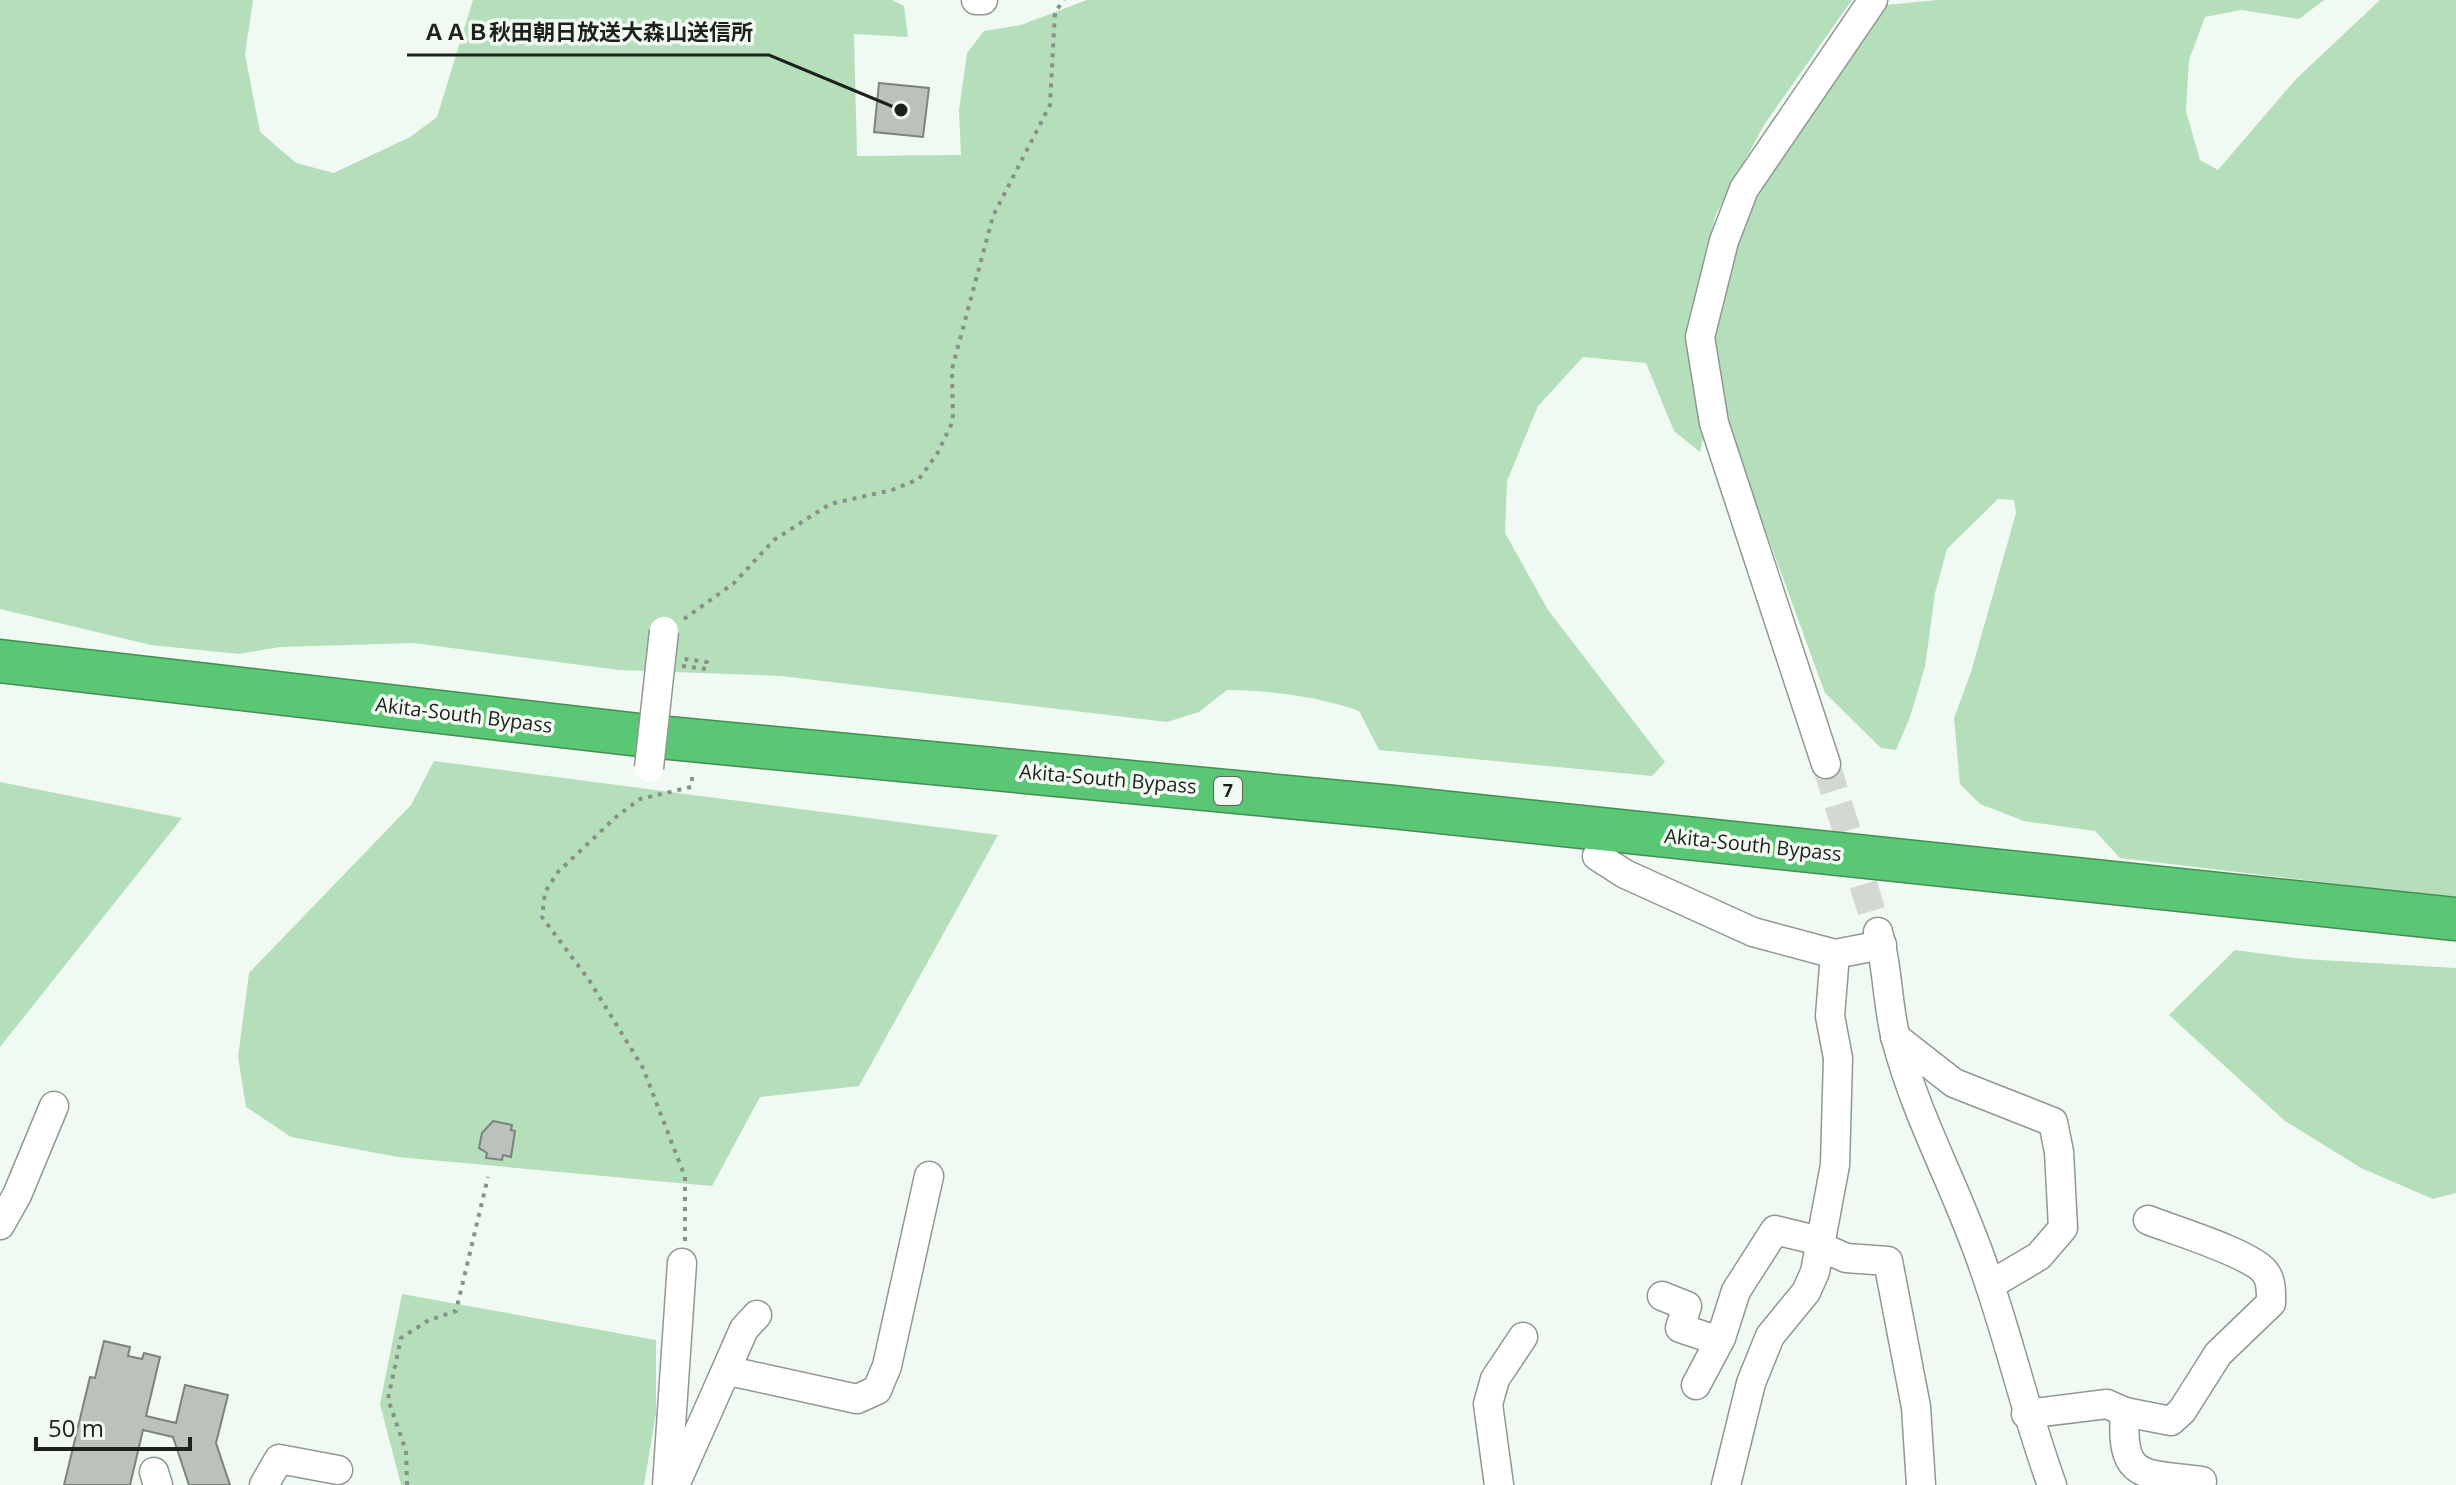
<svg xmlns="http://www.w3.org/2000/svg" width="2456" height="1485" viewBox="0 0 2456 1485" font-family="'Open Sans','Noto Sans JP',sans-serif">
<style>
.green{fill:#b4dfba}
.building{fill:#bac2bb;stroke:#7b837c;stroke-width:2}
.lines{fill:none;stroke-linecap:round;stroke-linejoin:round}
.minor-tunnel{stroke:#d1d9d2;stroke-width:28;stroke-dasharray:28 14;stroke-linecap:butt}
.minor-casing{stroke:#909891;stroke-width:31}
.highway-casing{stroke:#448d55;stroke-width:45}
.path{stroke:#898f8a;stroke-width:4;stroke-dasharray:4 6;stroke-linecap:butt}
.minor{stroke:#fff;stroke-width:28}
.highway{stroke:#59c773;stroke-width:42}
.minor-bridge-casing{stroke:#909891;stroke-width:31;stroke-linecap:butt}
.minor-bridge{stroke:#fff;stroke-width:28}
.labels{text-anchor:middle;stroke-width:7;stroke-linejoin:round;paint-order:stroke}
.shield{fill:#f1faf2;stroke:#5d625e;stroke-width:2}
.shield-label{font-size:18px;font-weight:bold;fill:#1d211e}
.street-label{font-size:20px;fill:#1d211e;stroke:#f1faf2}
.leader{fill:none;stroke:#1d211e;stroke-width:3}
.callout-dot{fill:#1d211e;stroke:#f1faf2;stroke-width:3}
.callout-label{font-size:22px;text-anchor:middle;font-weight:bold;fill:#1d211e;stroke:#f1faf2;stroke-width:7;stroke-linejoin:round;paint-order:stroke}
</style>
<rect width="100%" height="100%" fill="#f1faf2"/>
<g class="green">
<path d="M0,0H253L245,54L260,132L296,163L334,173L410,137L437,117L473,0H892L904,6L908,37L854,34L857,156L961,155L959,110L967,53L984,31L1021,25L1087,0H1852L1764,125L1716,214L1690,318L1705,429L1700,452L1674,431L1646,363L1583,357L1538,406L1507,481L1505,533L1548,610L1665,762L1652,776L1379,750L1359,711C1315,696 1273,691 1227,690L1199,712L1167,722L781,676L619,670L414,643L280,647L239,654L151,645L0,609Z"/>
<path d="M1937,0H2324L2299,19L2241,10L2205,17L2189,60L2186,111L2200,160L2218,170L2296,79L2380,0H2456V898L2120,858L2095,831L2024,821L1980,804L1960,784L1954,718L1971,672L2016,513L2014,500L1998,499L1947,549L1935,593L1925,667L1910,717L1896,750L1881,748L1825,693L1716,395L1714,329L1741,231L1771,164L1886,5Z"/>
<path d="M434,761L998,835L859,1086L760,1097L712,1186L398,1157L291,1137L246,1107L238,1057L249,973L411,805Z"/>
<path d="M0,782L182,818L0,1047Z"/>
<path d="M2235,950L2304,959L2456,968V1193L2433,1199L2361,1168L2285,1121L2169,1015Z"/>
<path d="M402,1294L656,1340V1413L644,1485H401L380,1404Z"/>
</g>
<g class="building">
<path d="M879,83L929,88L923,137L874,132Z"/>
<path d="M493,1121L512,1125L511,1130L515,1131L511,1157L503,1155L502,1160L486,1158L487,1153L479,1148L482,1133Z"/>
<path d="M104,1341L130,1347L128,1356L142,1359L144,1353L160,1357L146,1416L176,1423L185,1385L228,1395L216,1443L230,1485H189L173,1437L143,1430L130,1485H64L90,1377L95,1378Z"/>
</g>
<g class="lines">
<path class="minor-tunnel" d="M1826,764L1878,932"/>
<defs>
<g id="minor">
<path d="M976,0H983"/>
<path d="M1826,764L1714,423L1700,337L1724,241L1744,189L1873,0"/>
<path d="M1597,856L1625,874L1753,932L1835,954L1882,945"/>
<path d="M1878,932C1888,967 1887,1004 1896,1039C1917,1120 1959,1192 1985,1271C2010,1342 2026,1414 2052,1485"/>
<path d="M1895,1037L1954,1083L2053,1122L2059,1152L2063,1228L2039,1256L1990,1285"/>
<path d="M0,1225L17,1195L54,1106"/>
<path d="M1819,1246L1846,1258L1888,1261L1916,1407L1921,1485"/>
<path d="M1662,1296L1687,1306L1680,1328L1719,1341"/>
<path d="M723,1377L744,1329L757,1315"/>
<path d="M1696,1385L1721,1338L1736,1291L1775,1230L1820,1241"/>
<path d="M2125,1412C2120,1482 2144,1473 2202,1481"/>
<path d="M2026,1414L2107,1404L2125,1412L2171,1421L2182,1411L2218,1354L2271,1303C2271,1293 2272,1281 2265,1272C2250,1253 2173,1230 2148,1220"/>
<path d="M154,1472L158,1485"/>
<path d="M264,1485L279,1459L338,1470"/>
<path d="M667,1485L682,1263"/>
<path d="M675,1485L723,1377L734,1372L857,1399L877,1390L887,1366L929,1176"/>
<path d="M1499,1485L1488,1404L1495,1379L1523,1337"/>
<path d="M1726,1485L1751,1383L1770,1336L1806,1292L1815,1272L1835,1165L1838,1058L1830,1016L1835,954"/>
</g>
<path id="highway" d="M0,661L648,736L1393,807L2456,919"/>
</defs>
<use href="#minor" class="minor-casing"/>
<use href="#highway" class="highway-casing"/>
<g class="path">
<path d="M684,619L734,583L774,540L830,504L892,490L919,479L937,454L953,421L952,369L993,216L1050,105L1055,12L1064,0"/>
<path d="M682,666L706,669L707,662L684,659"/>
<path d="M685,1241V1177L643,1068L589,980L542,917L545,892L558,872L616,817L640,799L691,787L693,772"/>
<path d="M407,1485L406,1451L388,1399L401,1338L429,1320L456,1311L488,1177"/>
</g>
<use href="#minor" class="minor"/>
<use href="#highway" class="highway"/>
<defs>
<path id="minor-bridge" d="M649,768L664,631"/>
</defs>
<use href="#minor-bridge" class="minor-bridge-casing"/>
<use href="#minor-bridge" class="minor-bridge"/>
</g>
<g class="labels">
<rect class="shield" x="1214" y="777" width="28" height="28" rx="6"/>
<g class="shield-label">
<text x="1228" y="797">7</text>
</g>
<g class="street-label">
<text transform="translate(464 715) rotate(7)" y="7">Akita-South Bypass</text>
<text transform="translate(1108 779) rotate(5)" y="7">Akita-South Bypass</text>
<text transform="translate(1753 845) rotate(6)" y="7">Akita-South Bypass</text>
</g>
</g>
<path class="leader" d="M901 110L769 55H407"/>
<circle class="callout-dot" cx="901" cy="110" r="8"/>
<g class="callout-label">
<text x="588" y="40">ＡＡＢ秋田朝日放送大森山送信所</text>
</g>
<path d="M36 1437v12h154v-12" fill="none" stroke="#1d211e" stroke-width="4"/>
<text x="48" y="1437" font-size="24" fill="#1d211e" stroke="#f1faf2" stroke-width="6" paint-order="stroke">50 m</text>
</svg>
